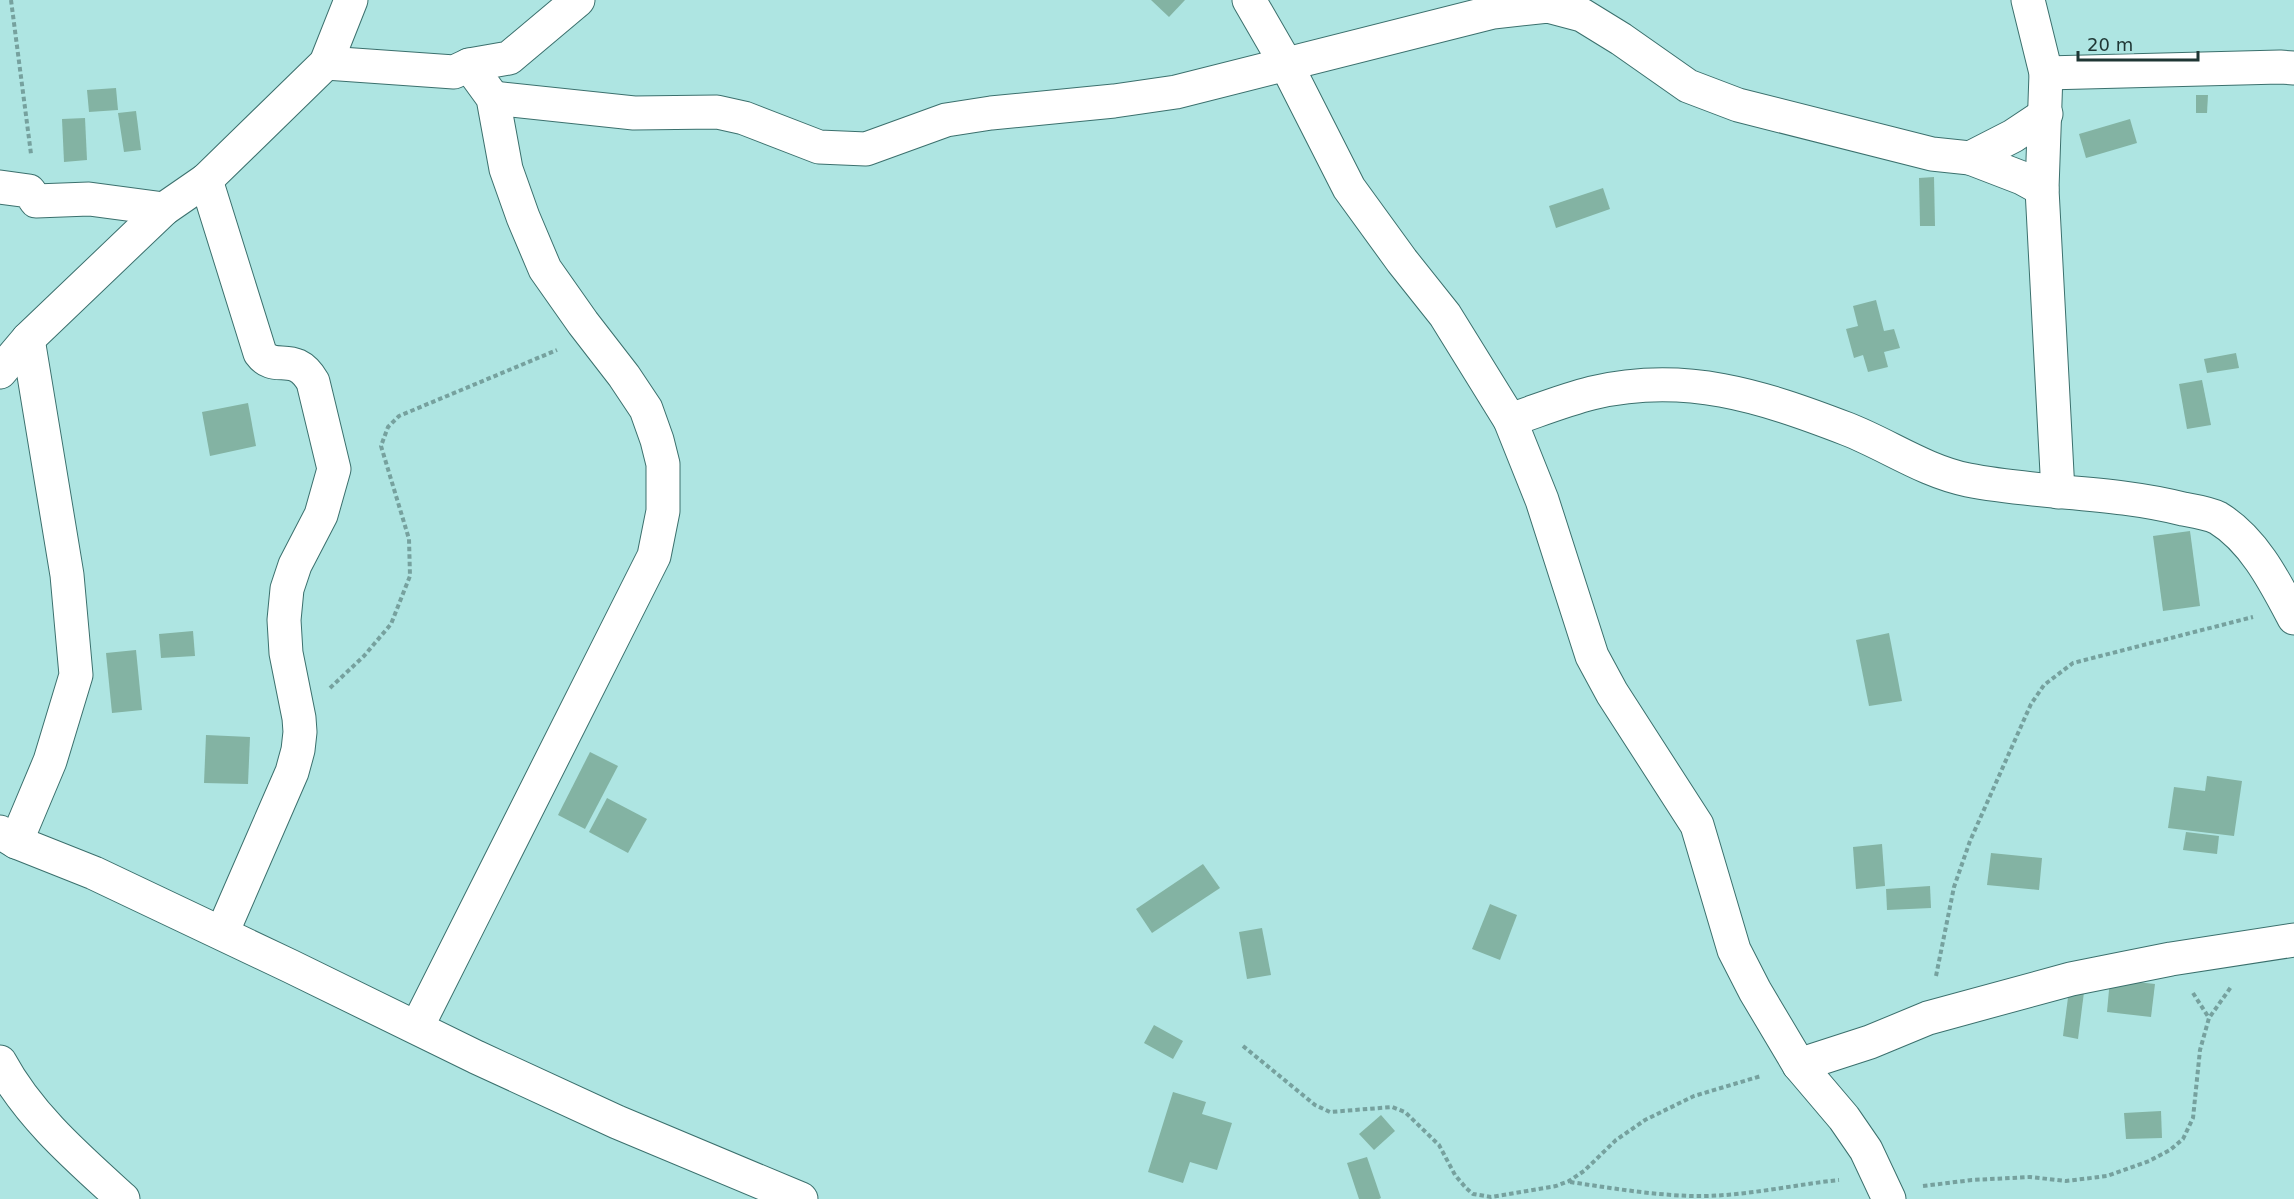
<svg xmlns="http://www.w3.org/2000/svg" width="2294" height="1199" viewBox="0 0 2294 1199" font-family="'DejaVu Sans',sans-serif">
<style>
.building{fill:#83b3a3}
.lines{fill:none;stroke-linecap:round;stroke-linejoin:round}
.minor-casing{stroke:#3b706d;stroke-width:35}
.path{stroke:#76a19e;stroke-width:4;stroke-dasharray:4.5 3;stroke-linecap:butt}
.minor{stroke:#fff;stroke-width:33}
</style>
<rect width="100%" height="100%" fill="#aee5e2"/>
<g class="building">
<path d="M1151,0H1185L1169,17Z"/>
<path d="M116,88L118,110L89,112L87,90Z"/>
<path d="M2196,95H2208L2207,113H2196Z"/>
<path d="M136,111L141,150L124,152L118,113Z"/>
<path d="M85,118L87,160L64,162L62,119Z"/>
<path d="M2130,119L2137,143L2086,158L2079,134Z"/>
<path d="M1934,177L1935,226H1920L1919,178Z"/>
<path d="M1603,188L1610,209L1556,228L1549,206Z"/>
<path d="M1876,300L1884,331L1894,329L1900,348L1884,352L1888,367L1868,372L1863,355L1854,358L1846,329L1858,326L1853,306Z"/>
<path d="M2236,353L2239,368L2207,373L2204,359Z"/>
<path d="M2202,380L2211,425L2187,429L2179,384Z"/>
<path d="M248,403L256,446L210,456L202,412Z"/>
<path d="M2190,531L2200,606L2163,611L2153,536Z"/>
<path d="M193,631L195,656L161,658L159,634Z"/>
<path d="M1889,633L1902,701L1869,706L1856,640Z"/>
<path d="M136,650L142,710L112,713L106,653Z"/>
<path d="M206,735L250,737L248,784L204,783Z"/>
<path d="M590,752L618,766L585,829L558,815Z"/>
<path d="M2207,776L2242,781L2234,836L2168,828L2174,787L2205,791Z"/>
<path d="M607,798L647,819L628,853L589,832Z"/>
<path d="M2186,832L2219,836L2217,854L2183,850Z"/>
<path d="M1882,844L1885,886L1856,889L1853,847Z"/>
<path d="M1991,853L2042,858L2039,890L1987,885Z"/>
<path d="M1203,864L1220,888L1152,933L1136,909Z"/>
<path d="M1930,886L1931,908L1887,910L1886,889Z"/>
<path d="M1490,904L1517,915L1500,960L1472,949Z"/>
<path d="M1262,928L1271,975L1247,979L1239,932Z"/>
<path d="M2110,979L2155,984L2151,1017L2107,1012Z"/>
<path d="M2069,990L2084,992L2078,1039L2063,1036Z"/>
<path d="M1154,1025L1183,1041L1173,1059L1144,1043Z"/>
<path d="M1173,1092L1206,1102L1202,1114L1232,1123L1217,1170L1190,1162L1183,1183L1148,1172Z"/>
<path d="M2161,1111L2162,1138L2126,1139L2124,1113Z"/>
<path d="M1381,1115L1395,1131L1374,1150L1359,1134Z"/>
<path d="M1367,1157L1381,1198L1379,1199H1359L1347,1163Z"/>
</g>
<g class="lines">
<defs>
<g id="minor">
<path d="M1249,0L1286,64L1349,188L1402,261L1445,315L1510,420L1542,500L1592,656L1612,693L1697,825L1734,950L1755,991L1799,1065L1844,1118L1866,1150L1889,1199"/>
<path d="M2028,0L2046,73L2042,189L2058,492"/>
<path d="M326,63L454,72L469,65L509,58L578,0"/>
<path d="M2046,73L2280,67L2294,68"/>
<path d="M493,98L634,113L717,112L744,118L819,147L866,149L946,120L991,113L1114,101L1176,92L1493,12L1548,6L1582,15L1621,39L1688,86L1738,105L1932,154L1970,158L2013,136L2046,114"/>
<path d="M1970,158L2022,178L2042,189"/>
<path d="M206,180L260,353C275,374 294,349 313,382L334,469L321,515L295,565L287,589L284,620L286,653L299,718L300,732L298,750L292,772L222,933"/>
<path d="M0,187L29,191L36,201L89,199L164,209"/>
<path d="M0,372L28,339L164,209L206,180L326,63L351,0"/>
<path d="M1510,420C1537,411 1564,400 1592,393C1685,371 1761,396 1847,429C1888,445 1924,471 1968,480C2039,494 2113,491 2183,509C2194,511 2208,513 2218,518C2254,540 2275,582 2294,618"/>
<path d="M0,832L16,842L94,873L290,966L476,1057L617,1122L801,1199"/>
<path d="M16,842L50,761L76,675L67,575L28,339"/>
<path d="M417,1027L654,556L663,511V464L657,440L646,409L624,376L583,323L545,269L523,217L506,169L493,98L469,65"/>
<path d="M0,1062C29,1116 78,1158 123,1199"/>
<path d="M1799,1065L1870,1042L1928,1018L2071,979L2171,959L2294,940"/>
</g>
</defs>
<use href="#minor" class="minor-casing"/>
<g class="path">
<path d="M11,0L31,154"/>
<path d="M330,688L364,656L391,624L410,576L409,539L381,446L388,427L399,416L557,350"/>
<path d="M1936,976L1954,887L1970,841L2031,704L2044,685L2073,663L2253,617"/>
<path d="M2193,993L2209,1018"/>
<path d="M1243,1046L1315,1105L1330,1112L1392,1107L1405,1112L1439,1145L1455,1175L1466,1188L1473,1194L1491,1197L1556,1186L1569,1181L1584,1171L1616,1140L1645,1120L1694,1096L1761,1076"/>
<path d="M1570,1182C1611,1188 1652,1195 1693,1196C1742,1197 1791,1185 1839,1180"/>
<path d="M1923,1186L1972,1180L2030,1177L2066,1181L2107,1176L2149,1161L2170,1150L2183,1139L2193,1118L2200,1050L2209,1018L2231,987"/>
</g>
<use href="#minor" class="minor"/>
</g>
<path d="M2078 51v9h120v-9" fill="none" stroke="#1f3634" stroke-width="3"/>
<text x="2087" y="51" font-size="18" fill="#1f3634" stroke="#aee5e2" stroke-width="4.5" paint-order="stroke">20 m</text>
</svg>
